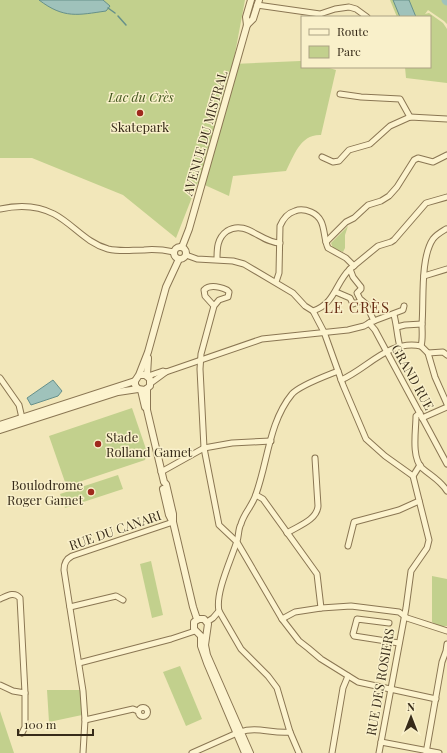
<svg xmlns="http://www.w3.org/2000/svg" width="447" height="753" viewBox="0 0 447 753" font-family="'Playfair Display',serif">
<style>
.green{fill:#c2d08d}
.water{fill:#9fc2bb;stroke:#66908a}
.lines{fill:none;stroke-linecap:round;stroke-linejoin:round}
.stream{stroke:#66908a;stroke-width:1.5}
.river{stroke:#9fc2bb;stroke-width:9}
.minor-casing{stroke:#8a7653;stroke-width:7}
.tertiary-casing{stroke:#8a7653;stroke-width:8}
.minor{stroke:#fcf3ce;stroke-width:5}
.tertiary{stroke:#fcf3ce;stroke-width:6}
.poi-dot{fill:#9f291d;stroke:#f9f0ca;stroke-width:1.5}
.labels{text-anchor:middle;stroke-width:3;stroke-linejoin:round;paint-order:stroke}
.park-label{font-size:13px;font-style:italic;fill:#42561e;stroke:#f9f0ca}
.poi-label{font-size:13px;fill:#372b19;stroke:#f9f0ca}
.street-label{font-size:13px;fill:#372b19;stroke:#f9f0ca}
.quarter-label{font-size:15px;letter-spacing:1px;fill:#682e15;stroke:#f9f0ca}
</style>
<rect width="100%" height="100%" fill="#f2e7ba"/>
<g class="green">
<path d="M0,0H245L233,64L300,61H302V67H326L336,70L321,135C300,134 294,156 286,171L233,176L229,196L198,182L176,238L123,195L32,158H0Z"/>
<path d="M390,0H447V24L444,21L428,10L425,14L429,13L443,23L447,29V83L406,78L405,67H430V17H397Z"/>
<path d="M348,226L345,235V248L343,252L333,248L331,243Z"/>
<path d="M132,408L147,452L145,460L70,485L65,482L49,436Z"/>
<path d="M118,475L123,489L65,508L60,494Z"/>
<path d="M151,561L163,615L152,618L140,564Z"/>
<path d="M432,576L447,579V626H439L432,622Z"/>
<path d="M180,666L202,719L186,726L163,672Z"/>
<path d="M47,690H81L82,715L49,722Z"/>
<path d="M0,711L14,753H0Z"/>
</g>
<g class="water">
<path d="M39,0H103L110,6L106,11C78,15 64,19 39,0Z"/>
<path d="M393,0H409L416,17H400Z"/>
<path d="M53,380L62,391L58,396L31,405L27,398Z"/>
</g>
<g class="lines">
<g class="stream">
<path d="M108,8L115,13"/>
<path d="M118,16L126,25"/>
</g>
<path class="river" d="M446,0L447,1"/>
<defs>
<g id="minor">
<path d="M257,5L320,14L335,9L349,7L356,9L367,17"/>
<path d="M340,94L361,97L400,99L410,117"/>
<path d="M322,157L333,162L339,161L349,150L370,144L390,126L410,117L447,119"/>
<path d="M0,209C18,205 37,205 54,214C73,224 86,243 108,249C121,252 131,250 144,250C154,249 164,250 174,252"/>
<path d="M446,229C441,232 437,234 433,239C420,258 424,301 422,324C422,332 423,339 421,346L428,353L435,377L447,404"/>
<path d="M326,242L346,222L354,218L368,205L381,201L389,196L397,187L414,160L418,158L433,162L447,155"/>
<path d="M186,255L197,259L233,261L244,264L293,293L305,306L313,311L324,332L343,385L366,439L385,456L413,476L429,540L427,548L411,571L406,608L379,753"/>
<path d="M217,259C217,249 217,238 227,231C246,219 261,243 280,243"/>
<path d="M350,269L353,277L361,287V289L357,293L360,299L366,304L374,321"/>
<path d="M424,276L447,269"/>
<path d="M276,282L279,273L280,226C283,219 288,213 295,211C300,209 306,210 311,212C327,219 322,235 328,248L346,258L354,266"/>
<path d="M336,292L350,298L353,304L362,301"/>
<path d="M214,306L205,296L204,290C210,284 220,287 227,290L229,292L228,297L219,300L214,306L201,354L200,369L204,448L219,525L237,542L282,619L299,641L308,648L321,659L358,682L436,699"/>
<path d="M313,311C336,303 335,283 350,269L378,246L391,242L394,240L426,203L447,197"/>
<path d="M394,315C397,326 397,336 400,347"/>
<path d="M369,323L375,330L447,464"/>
<path d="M397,327L405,325L422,324"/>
<path d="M428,353L443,352L447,355"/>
<path d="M148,376L163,371L166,372L262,339L348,330L364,326L371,322L403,310L404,306"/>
<path d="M0,378L19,405L22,418"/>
<path d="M341,380C367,369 389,339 421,346"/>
<path d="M151,383L166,372"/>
<path d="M420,413L416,416C416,430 411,457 422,468C431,476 440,480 447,491"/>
<path d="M422,418L447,407"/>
<path d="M161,472L204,448L232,443L271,441"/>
<path d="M413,476L420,465"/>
<path d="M256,495L263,499L317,574L321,608"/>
<path d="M287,533C298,526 317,520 318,506L315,458"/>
<path d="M348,546L354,522L399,510L419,501"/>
<path d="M0,599C7,596 14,591 20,598L25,693L13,691L0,685"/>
<path d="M70,607L116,596L123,600"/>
<path d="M219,611L241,649L268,676L277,688L290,732L299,753"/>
<path d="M282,619L295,612L321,608L351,606L399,612L407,618L447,631"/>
<path d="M207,622L213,618L219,611C215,593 231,560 237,541C239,536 238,529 241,524C244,513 253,505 256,494C268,461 269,422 292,394C300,385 326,376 338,371"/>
<path d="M389,623L357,619L353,634L354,636L399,643"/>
<path d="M79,663L171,639L195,631"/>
<circle cx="143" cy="712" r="4.5"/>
<path d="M85,720L133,709L138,711"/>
<path d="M240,732C257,726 272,734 290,732"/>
<path d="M22,733L25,727V693"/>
<path d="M381,742L439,753"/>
<path d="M83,753L85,720L83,691L64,570C64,563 66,559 72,556L173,522"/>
<path d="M192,753L237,733"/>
<path d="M332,753L343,688L348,676"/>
<path d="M426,753L442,662L446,651L447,644"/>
</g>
<g id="tertiary">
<path d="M247,25L253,19L259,0"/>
<circle cx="180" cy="253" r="6"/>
<path d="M182,247L189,229L247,25L246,17L251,0"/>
<path d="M139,375H145L150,379V386L145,390L138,389L135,385V381L139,375L148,352L166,287L179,259"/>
<path d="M147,375L148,358"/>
<path d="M147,389V410L164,482L166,484L173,514V522L193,607L197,619"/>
<path d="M141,390L145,407"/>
<path d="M0,425L135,381"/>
<path d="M0,430L118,392L138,389"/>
<path d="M163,489L169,515L172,521"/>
<path d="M245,753L207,663L201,646V636L194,629V622L199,619H204L208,624L205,645L207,655L250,753"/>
</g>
</defs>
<use href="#minor" class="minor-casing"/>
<use href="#tertiary" class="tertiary-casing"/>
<use href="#minor" class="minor"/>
<use href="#tertiary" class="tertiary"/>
</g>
<g class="poi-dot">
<circle cx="140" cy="113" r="4"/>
<circle cx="98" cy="444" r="4"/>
<circle cx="91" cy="492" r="4"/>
</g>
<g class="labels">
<g class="park-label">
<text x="141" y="102">Lac du Crès</text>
</g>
<g class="poi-label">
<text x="140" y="132">Skatepark</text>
<text x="106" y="442" text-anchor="start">Stade<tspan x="106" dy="15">Rolland Gamet</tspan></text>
<text x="83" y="490" text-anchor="end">Boulodrome<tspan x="83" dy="15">Roger Gamet</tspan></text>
</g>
<g class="street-label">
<text transform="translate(205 133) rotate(-74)" y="5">AVENUE DU MISTRAL</text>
<text transform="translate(413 377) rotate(61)" y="5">GRAND RUE</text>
<text transform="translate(115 530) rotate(-19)" y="5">RUE DU CANARI</text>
<text transform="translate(380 682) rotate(-80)" y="5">RUE DES ROSIERS</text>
</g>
<g class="quarter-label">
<text x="357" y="313">LE CRÈS</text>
</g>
</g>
<rect x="301" y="16" width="130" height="52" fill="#f9f0ca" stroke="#aba183"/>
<rect x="309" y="29" width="20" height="6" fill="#fcf3ce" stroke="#aba183"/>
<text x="337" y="36" font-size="12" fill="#372b19">Route</text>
<rect x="309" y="46" width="20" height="12" fill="#c2d08d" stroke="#aba183"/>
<text x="337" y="56" font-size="12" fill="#372b19">Parc</text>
<g transform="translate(411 717)" stroke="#f9f0ca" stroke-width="3" paint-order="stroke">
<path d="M0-3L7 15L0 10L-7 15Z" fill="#372b19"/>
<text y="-6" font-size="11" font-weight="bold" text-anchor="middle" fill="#372b19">N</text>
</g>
<path d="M18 729v6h75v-6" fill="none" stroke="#372b19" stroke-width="2"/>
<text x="24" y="729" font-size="12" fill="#372b19" stroke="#f9f0ca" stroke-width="3" paint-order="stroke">100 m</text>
</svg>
